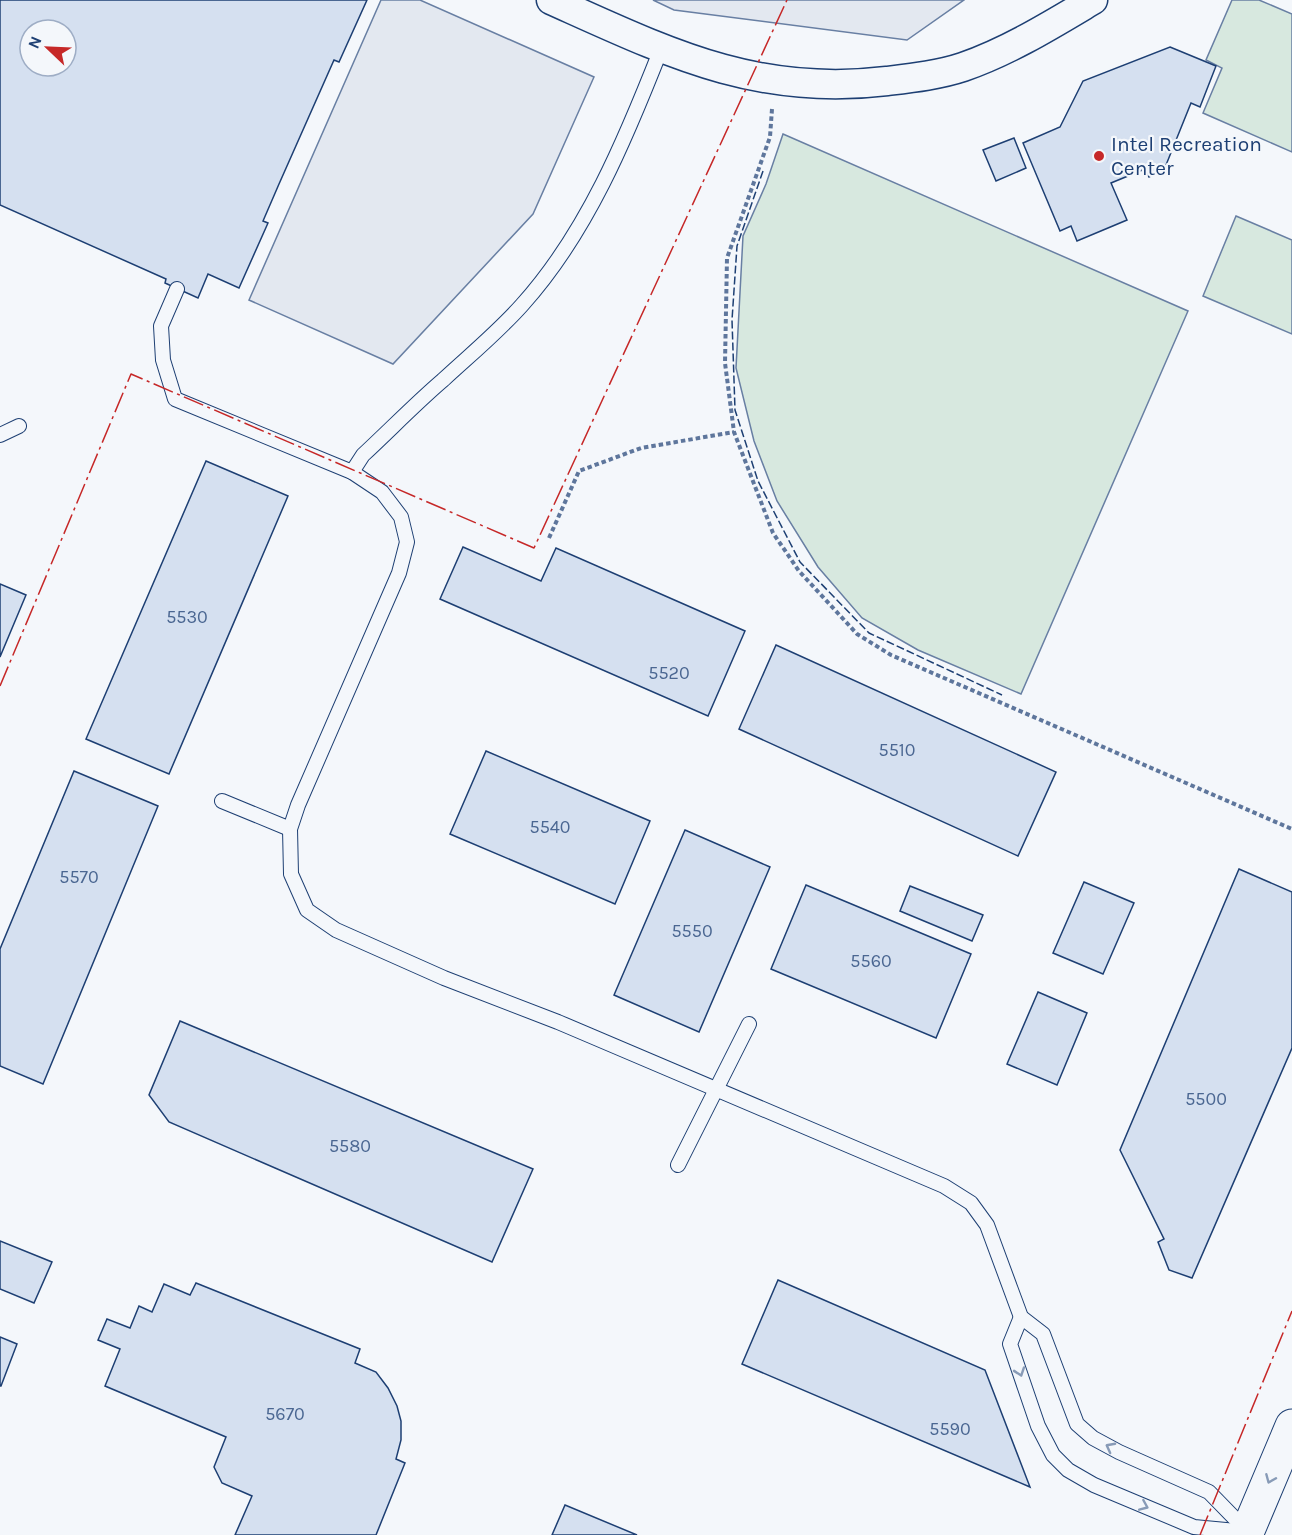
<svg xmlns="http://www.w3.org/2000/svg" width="1292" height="1535" viewBox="0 0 1292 1535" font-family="Karla,sans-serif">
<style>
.green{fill:#d7e8df;stroke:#687fa3;stroke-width:1.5}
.parking{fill:#e3e8f0;stroke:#687fa3;stroke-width:1.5}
.building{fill:#d5e0f0;stroke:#1d3f73;stroke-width:1.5;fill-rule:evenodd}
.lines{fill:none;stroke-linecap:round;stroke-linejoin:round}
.lane-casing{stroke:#1d3f73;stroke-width:16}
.street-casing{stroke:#1d3f73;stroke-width:31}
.secondary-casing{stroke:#1d3f73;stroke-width:35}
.path{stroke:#5e769c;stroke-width:4;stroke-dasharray:4.5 3;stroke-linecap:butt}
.lane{stroke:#f4f7fb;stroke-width:14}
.street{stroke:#f4f7fb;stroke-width:28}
.secondary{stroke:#f4f7fb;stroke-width:33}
.fence{stroke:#1d3f73;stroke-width:1.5;stroke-dasharray:8 3;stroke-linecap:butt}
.power{stroke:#c62828;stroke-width:1.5;stroke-dasharray:21 4.5 3 4.5;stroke-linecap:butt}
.oneway{stroke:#889bb7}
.poi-dot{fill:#c62828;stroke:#f4f7fb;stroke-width:2}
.labels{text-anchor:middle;stroke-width:4.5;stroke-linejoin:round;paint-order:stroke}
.number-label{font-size:18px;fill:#4b6792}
.poi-label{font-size:21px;fill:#1d3f73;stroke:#f4f7fb;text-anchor:start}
</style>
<rect width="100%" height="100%" fill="#f4f7fb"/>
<g class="green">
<path d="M1232,0H1259L1292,14V152L1203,113L1222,68L1206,60Z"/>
<path d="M783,134L1188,311L1021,694L918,650L862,618L818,567L777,501L754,441L736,368L743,236L766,184Z"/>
<path d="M1236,216L1292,240V334L1203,296Z"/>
</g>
<g class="parking">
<path d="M381,0H420L594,77L533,214L393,364L249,300Z"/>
<path d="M653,0H964L907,40L674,10Z"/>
</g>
<g class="building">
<path d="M0,0H367L339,62L334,60L279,184L263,221L268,223L239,288L208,274L198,298L165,283L166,279L0,205ZM30,30H66V66H30Z"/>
<path d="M1170,47L1216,66L1200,107L1191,103L1164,170L1149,177L1145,169L1111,183L1127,220L1077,241L1071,226L1060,231L1023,143L1060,127L1083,81Z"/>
<path d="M1014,138L1026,168L996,181L983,150Z"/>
<path d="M206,461L288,496L169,774L86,739Z"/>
<path d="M463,547L541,581L556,548L745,631L708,716L440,599Z"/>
<path d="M0,584L26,595L0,657Z"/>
<path d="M776,645L1056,772L1018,856L739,729Z"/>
<path d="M486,751L650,821L615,904L450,834Z"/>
<path d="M74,771L158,806L43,1084L0,1066V949Z"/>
<path d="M685,830L770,867L699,1032L614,995Z"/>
<path d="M1239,869L1292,892V1048L1192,1278L1169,1270L1158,1242L1164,1239L1120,1150Z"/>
<path d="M1084,882L1134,903L1103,974L1053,953Z"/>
<path d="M806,885L971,954L936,1038L771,969Z"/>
<path d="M910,886L983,915L972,941L900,911Z"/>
<path d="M1038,992L1087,1013L1057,1085L1007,1064Z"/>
<path d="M180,1021L533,1169L492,1262L169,1122L149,1095Z"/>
<path d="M0,1241L52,1262L34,1303L0,1289Z"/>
<path d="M778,1280L985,1370L1030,1487L742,1364Z"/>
<path d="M196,1283L360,1349L355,1363L376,1372L388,1388L397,1406L401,1421V1440L396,1459L405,1463L376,1535H235L252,1496L222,1483L214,1467L226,1437L105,1386L120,1349L98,1340L107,1319L130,1328L139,1306L152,1312L164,1284L190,1295Z"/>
<path d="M0,1337L17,1344L1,1386H0Z"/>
<path d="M565,1505L637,1535H552Z"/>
</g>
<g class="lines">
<defs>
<g id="lane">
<path d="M177,289L161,326L163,360L175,399L352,472L382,492L401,517L407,542L399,573L298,805L290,829L291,874L307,910L336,930L444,978L558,1022L944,1186L971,1203L987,1225L1021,1317L1043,1334L1077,1424L1093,1438L1119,1452L1209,1492L1247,1531"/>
<path d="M0,435L19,426"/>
<path d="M352,472L363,455C390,430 415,404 443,380C470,355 498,332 522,305C587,233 626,138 661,49"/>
<path d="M222,801L290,829"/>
<path d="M678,1165L749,1024"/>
<path d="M1021,1317L1010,1344L1038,1426L1053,1455L1068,1470L1094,1485L1194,1527L1247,1532"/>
</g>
<path id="street" d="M551,0C667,52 756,97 887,81C912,78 939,75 963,67C1009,51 1051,25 1093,0"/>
<path id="secondary" d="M1246,1535L1292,1426"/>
</defs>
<use href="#lane" class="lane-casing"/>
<use href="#street" class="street-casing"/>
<use href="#secondary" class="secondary-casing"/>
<g class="path">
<path d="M772,109L770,137L727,258L725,363L734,432L773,533L799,571L857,634L891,655L1292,829"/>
<path d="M549,538L579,471L641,448L734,432"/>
</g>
<use href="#lane" class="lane"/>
<use href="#street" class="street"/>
<use href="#secondary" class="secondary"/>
<path class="fence" d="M763,171L737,246L732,320L735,410L758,481L800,562L869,633L1002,695"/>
<g class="power">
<path d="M0,686L131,374L534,548L787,0"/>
<path d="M1200,1535L1292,1311"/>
</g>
</g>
<defs><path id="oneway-chevron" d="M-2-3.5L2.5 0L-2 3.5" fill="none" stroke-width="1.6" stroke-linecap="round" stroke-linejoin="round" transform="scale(1.5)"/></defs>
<g class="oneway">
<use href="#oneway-chevron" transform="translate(1020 1372) rotate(71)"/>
<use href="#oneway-chevron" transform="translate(1110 1447) rotate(-152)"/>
<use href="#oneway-chevron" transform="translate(1270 1479) rotate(113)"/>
<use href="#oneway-chevron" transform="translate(1144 1506) rotate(23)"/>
</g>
<circle class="poi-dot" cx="1099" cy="156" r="6"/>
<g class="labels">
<g class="number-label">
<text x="187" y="623">5530</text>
<text x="669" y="679">5520</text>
<text x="897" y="756">5510</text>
<text x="550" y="833">5540</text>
<text x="79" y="883">5570</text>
<text x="692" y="937">5550</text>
<text x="871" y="967">5560</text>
<text x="1206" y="1105">5500</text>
<text x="350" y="1152">5580</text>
<text x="285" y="1420">5670</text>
<text x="950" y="1435">5590</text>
</g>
<g class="poi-label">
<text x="1111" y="151">Intel Recreation<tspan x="1111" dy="24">Center</tspan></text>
</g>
</g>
<g transform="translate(48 48) rotate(293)"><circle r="28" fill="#f4f7fb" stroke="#9eadc5" stroke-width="1.5"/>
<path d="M0-4.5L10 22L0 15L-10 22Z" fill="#c62828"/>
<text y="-9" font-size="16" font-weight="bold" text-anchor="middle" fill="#1d3f73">N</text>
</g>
</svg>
